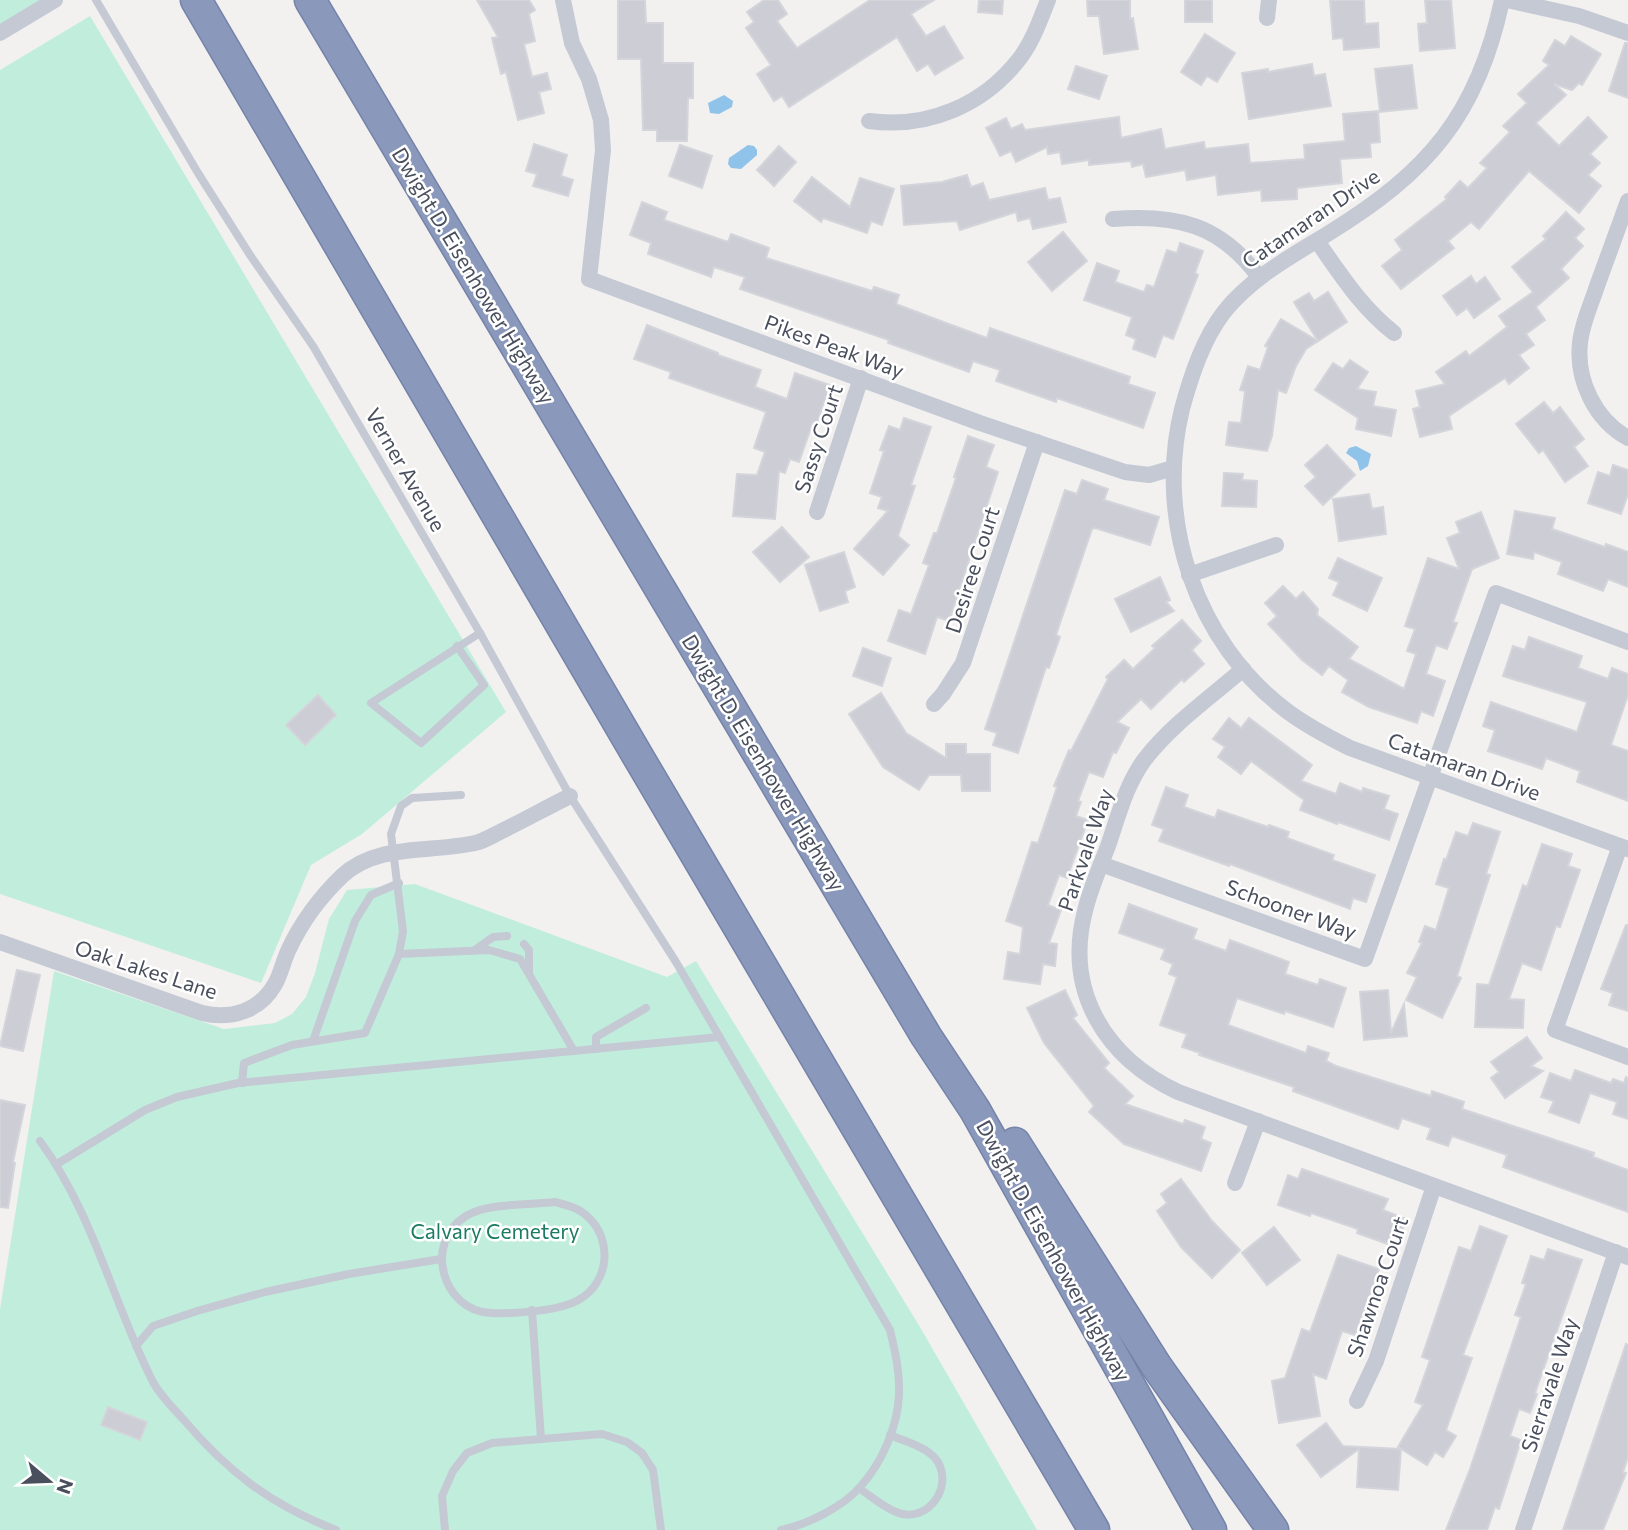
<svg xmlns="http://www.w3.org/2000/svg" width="1628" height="1530" viewBox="0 0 1628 1530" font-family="Commissioner,sans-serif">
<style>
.green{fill:#c1eedc}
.water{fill:#90c3e9}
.building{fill:#cdced5;stroke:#d4d5db;stroke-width:2}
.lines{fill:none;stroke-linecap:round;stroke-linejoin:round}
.motorway-casing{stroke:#7583a8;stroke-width:33}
.service{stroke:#c4c9d4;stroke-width:8}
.minor{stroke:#c4c9d4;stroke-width:16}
.motorway{stroke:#8a98bc;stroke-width:30}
.labels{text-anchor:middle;stroke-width:5;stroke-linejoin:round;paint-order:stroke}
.street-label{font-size:21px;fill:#494f5d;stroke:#fff}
.park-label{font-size:21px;fill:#1b7c61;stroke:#fff}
</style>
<rect width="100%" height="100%" fill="#f2f1f0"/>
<g class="green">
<path d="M0,0H55L0,33Z"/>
<path d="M90,16L506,712L362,834L311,865L261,983L0,894V70Z"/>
<path d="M415,884L667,977L696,961L920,1327L1037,1530H0V1309L54,971L224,1029L275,1023L292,1014L306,997L315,973L329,919L347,890Z"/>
</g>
<g class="water">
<path d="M724,95L733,101L732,107L719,114L710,113L708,103Z"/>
<path d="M748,145L754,146L757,150V155L741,169L731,168L728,164L729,158Z"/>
<path d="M1356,446L1371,454L1368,466L1360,471L1357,461L1346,453L1349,448Z"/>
</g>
<g class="building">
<path d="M477,0H529L535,10L529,14L535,41L524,44L532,77L547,73L551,89L539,92L544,113L518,120L506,72L501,74L492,38L498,37Z"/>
<path d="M618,0H645L646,23H663V63H693V98H688L687,141H657V130H643L641,59H618Z"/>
<path d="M764,0H778L787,14L777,21L797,48L870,0H934L911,14L926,36L944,26L963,58L935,75L928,64L917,71L897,37L789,107L782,96L774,101L757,74L771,65L746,28L754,22L747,12Z"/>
<path d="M979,0H1003L1002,14L978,12Z"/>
<path d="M1087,0H1130V19L1133,18L1138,49L1104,54L1099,16H1088Z"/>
<rect x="1185" y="0" width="27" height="22"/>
<path d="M1330,0H1364L1365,24L1378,23L1379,47L1344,50L1343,38L1333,39Z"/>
<path d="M1425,0H1451L1455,48L1420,51L1418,24L1427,23Z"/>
<path d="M1205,34L1235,53L1217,82L1207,76L1201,85L1181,72Z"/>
<path d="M1571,36L1601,54L1582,85L1579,83L1572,90L1554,84L1566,95L1536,123L1559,146L1588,117L1607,137L1590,154L1600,163L1588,175L1601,186L1579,213L1529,171L1479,229L1471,222L1448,241L1454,248L1401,289L1382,266L1402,250L1395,240L1447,199L1445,197L1460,181L1468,188L1487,168L1480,163L1510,132L1503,126L1527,103L1518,94L1549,65L1543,61L1555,40L1565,46Z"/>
<path d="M1625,43H1628V98L1609,91Z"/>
<path d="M1312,64L1314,76L1325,74L1331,106L1249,119L1242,73L1268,69V72Z"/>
<path d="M1412,65L1417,108L1380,112L1375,69Z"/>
<path d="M1076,66L1107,76L1099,99L1068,89Z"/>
<path d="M1378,111L1380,142L1370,143L1371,157L1340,159L1342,183L1297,188V199L1262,201L1261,190L1218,195L1216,175L1187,180L1185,170L1146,177L1143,164L1132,167L1131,161L1089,165V160L1062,164L1060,152L1048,154L1047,147L1016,162L1011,151L1000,156L986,128L1006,118L1011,129L1022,124L1025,130L1119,117L1121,138L1161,129L1165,149L1204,142L1205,149L1248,144L1250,163L1305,159L1304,145L1345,141L1343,114Z"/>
<path d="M534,144L567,155L561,176L573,180L568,196L533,186L537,174L526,171Z"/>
<path d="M680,145L712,156L702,188L669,176Z"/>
<path d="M779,146L796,162L774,186L757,170Z"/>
<path d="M967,175L971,187L983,183L989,200L1045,188L1048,200L1060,198L1066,222L1033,229L1030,218L1018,221L1016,212L960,230L957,221L904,225L901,186L942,182Z"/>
<path d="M812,177L850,207L860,178L894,189L882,225L871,221L867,233L823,218L821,222L794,201Z"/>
<path d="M642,202L667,212L664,220L728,242L731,234L769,248L766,258L872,291L874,287L899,295L896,304L938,320L987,338L990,328L1130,377L1128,384L1155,393L1143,428L1057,398L1056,402L996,381L1000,370L973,361L969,372L888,343L889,340L740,289L745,277L714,267L711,277L648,254L651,243L630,235Z"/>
<path d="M1566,212L1584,229L1575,238L1583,246L1561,269L1569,278L1536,307L1545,320L1526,334L1534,345L1519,355L1529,368L1509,384L1505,378L1449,416L1452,429L1420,437L1413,409L1420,407L1416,391L1445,384L1436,372L1466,351L1469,356L1507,327L1499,316L1533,292L1512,267L1546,239L1543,236Z"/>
<path d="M1063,232L1087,261L1052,291L1028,262Z"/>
<path d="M1180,243L1203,251L1195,273L1198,275L1173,339L1163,335L1155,357L1133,349L1136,339L1126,335L1132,317L1084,300L1097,263L1119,271L1115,282L1144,292L1147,285L1154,287L1167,250L1177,253Z"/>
<path d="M1471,276L1476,284L1485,277L1500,299L1474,318L1467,308L1457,315L1443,296Z"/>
<path d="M1328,292L1347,322L1318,341L1294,302L1309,293L1314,301Z"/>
<path d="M1281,319L1318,341L1306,349L1296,366L1286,393L1278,390L1272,436L1267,451L1226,445L1229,422L1241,423L1245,391L1240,390L1248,366L1260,370L1268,347L1265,346Z"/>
<path d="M647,325L718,353V355L761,370L755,387L787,399L795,373L830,385L817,423L813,422L799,462L790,459L785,473L779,471L775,519L733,516L737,474L757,475L765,452L754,448L766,412L669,378L671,372L634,359Z"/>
<path d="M1350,360L1368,372L1357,389L1376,392L1373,406L1396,410L1391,436L1356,429L1358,418L1315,390L1333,363L1343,369Z"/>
<path d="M1544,402L1553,413L1560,407L1584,439L1574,447L1588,466L1565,482L1543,450L1539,453L1516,424Z"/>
<path d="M904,418L931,427L911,485L915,486L898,536L909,545L883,575L854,549L888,511L878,508L882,497L870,493L884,451L880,450L889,426L900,430Z"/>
<path d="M968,436L994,445L986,467L998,472L949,621L937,617L925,654L888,641L899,610L911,614L929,565L923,563L934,533H937L956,478L954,477Z"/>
<path d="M1327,445L1355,475L1323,505L1305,486L1316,477L1305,465Z"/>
<path d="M1613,465L1628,470V494L1621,514L1588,503L1598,472L1610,476Z"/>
<path d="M1224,473L1243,474L1242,480L1257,481L1256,507L1222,506Z"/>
<path d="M1082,480L1108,489L1104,500L1159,517L1150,545L1095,528L1092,529L1056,635L1060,637L1049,668L1046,667L1018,753L993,745L997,733L985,729L1065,490L1077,494Z"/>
<path d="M1369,494L1372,509L1383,507L1386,534L1339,541L1333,499Z"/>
<path d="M1515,511L1555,518L1552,529L1605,547L1606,544L1628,552V587L1608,579L1603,591L1558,574L1562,562L1534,552L1533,559L1507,554Z"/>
<path d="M1481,512L1499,558L1472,569L1453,622L1457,623L1447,649L1436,645L1426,674L1445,681L1433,716L1421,711L1417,723L1369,707L1342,692L1348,680L1329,666L1322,675L1302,660L1268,624L1277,616L1265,603L1283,586L1296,599L1303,592L1318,609L1317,615L1358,647L1349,659L1404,689L1416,654L1407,651L1415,629L1405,626L1428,558L1459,569L1447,538L1460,533L1456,522Z"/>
<path d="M782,527L809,557L780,582L753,552Z"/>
<path d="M844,552L855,587L845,591L848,602L820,611L805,565Z"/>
<path d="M1338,558L1382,578L1367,611L1333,595L1339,582L1329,578Z"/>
<path d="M1160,577L1170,600L1166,602L1174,611L1131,632L1115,599Z"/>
<path d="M1182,620L1201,641L1192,650L1204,664L1184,682L1182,679L1151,709L1141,699L1117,722L1129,728L1116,753L1113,752L1103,777L1089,772L1078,801L1081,802L1076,816L1088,820L1067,878L1059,875L1048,905L1061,910L1049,943L1057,944L1055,966L1043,964L1040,984L1004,979L1008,952L1020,954L1023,927L1006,921L1032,842L1038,843L1057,787L1054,786L1069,750L1071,751L1108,679L1106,677L1124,660L1133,669L1155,648L1152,646Z"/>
<path d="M1529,637L1582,656L1578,668L1608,679L1612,668L1628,674V695L1611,745L1628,751V801L1577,782L1580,771L1546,758L1542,769L1488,751L1495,730L1483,726L1491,702L1577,732L1587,702L1503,676L1513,646L1525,650Z"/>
<path d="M863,648L891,658L882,686L853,676Z"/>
<path d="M881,693L906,733L946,758V744H966V754H990V791H962L961,775H929L919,790L883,767L849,714Z"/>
<path d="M318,695L336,715L305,745L286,725Z"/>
<path d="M1229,718L1241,728L1249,718L1312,765L1301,781L1336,794L1340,783L1362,792L1363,788L1389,796L1384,809L1398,814L1389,840L1338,822L1337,824L1300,810L1304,800L1251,761L1241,774L1218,757L1225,747L1213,739Z"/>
<path d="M1166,787L1188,795L1184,807L1215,818L1218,810L1268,827L1269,825L1289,832L1287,838L1334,855L1332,860L1375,875L1366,902L1353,898L1350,909L1230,864L1229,866L1159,841L1164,829L1152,825Z"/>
<path d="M1473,823L1500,832L1486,874L1490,875L1457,976L1461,978L1442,1018L1406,1000L1417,977L1407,973L1422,943L1419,942L1425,926L1436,930L1445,901L1449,888L1436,884L1444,859L1446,860L1456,832L1468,836Z"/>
<path d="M1542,844L1572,854L1568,866L1580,870L1560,927L1556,926L1541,970L1522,963L1509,999L1524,1000L1523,1028L1475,1027L1477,984L1489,985L1523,885L1527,887Z"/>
<path d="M1129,904L1197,929L1193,939L1226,951L1230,940L1289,962L1285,974L1318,985L1320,979L1346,988L1333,1027L1285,1011L1284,1014L1237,998L1228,1025L1306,1053L1308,1046L1329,1053L1326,1061L1336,1066L1431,1096L1432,1091L1464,1102L1462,1109L1594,1153L1593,1157L1628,1170V1212L1503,1167L1507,1155L1452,1136L1448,1146L1427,1139L1431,1128L1402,1118L1398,1129L1293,1091L1294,1087L1199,1055L1200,1053L1182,1047L1187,1034L1160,1025L1177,977L1169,974L1173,964L1161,959L1165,949L1119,933Z"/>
<path d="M1626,925H1628V1011L1609,1005L1613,993L1601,989Z"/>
<path d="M17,970L40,975L23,1051L0,1046Z"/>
<path d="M1065,990L1077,1015L1073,1018L1109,1063L1104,1068L1133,1096L1125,1104L1183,1124L1185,1120L1205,1127L1201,1139L1211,1143L1201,1171L1124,1144L1089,1112L1094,1106L1044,1043L1027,1008Z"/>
<path d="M1388,990L1391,1033L1404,1004L1407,1036L1364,1040L1360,992Z"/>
<path d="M1527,1037L1542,1058L1531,1066L1543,1071L1505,1098L1491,1078L1499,1072L1491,1062Z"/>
<path d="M1575,1070L1611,1083L1613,1079L1624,1083L1626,1077L1628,1078V1119L1613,1114L1617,1102L1590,1093L1579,1123L1549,1112L1554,1101L1541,1097L1550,1073L1571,1081Z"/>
<path d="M0,1100L25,1105L13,1162L15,1163L8,1208L0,1207Z"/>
<path d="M1302,1169L1388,1199L1383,1210L1406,1219L1396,1247L1357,1233L1358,1229L1311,1213L1310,1216L1278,1205L1288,1175L1298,1179Z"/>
<path d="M1181,1179L1212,1221L1240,1250L1212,1278L1181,1247L1157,1211L1167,1203L1161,1194Z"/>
<path d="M1480,1226L1507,1236L1463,1355L1472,1358L1446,1430L1456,1436L1443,1457L1435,1452L1427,1465L1401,1449L1398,1490L1357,1487L1359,1449L1321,1477L1297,1445L1326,1423L1343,1446L1401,1449L1398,1447L1423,1405L1415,1402L1430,1360L1422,1357L1459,1247L1471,1251Z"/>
<path d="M1274,1227L1300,1260L1267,1285L1242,1253Z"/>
<path d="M1548,1249L1582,1260L1535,1393L1537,1394L1530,1413L1519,1409L1510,1436L1521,1440L1499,1509L1495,1507L1487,1530H1446L1470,1469L1521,1317L1515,1315L1526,1284L1522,1283L1531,1256L1544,1260Z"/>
<path d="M1338,1255L1379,1269L1369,1297L1355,1335L1342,1331L1326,1379L1313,1374L1320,1416L1279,1423L1272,1381L1285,1378L1302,1329L1310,1332Z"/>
<path d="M1626,1344L1628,1345V1457L1623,1472L1626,1473L1603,1530H1563Z"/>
<path d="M108,1407L147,1422L140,1440L101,1425Z"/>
</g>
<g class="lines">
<defs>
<g id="motorway">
<path d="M196,0L643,765L1094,1530"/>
<path d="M310,0L926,1036L975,1110L1211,1530"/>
<path d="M1015,1143L1157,1367L1273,1530"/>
</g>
</defs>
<use href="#motorway" class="motorway-casing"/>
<g class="service">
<path d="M96,0L198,173L250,255L313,346L480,633L570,796L676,962L890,1330C895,1351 900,1372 899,1394C898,1426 882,1463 860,1487C843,1507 806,1525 781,1530"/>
<path d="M457,646L484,685L421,743L371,703L480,633"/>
<path d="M524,944L529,950V972"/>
<path d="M475,950L493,937L507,936"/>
<path d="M399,954L403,931L391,834L401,806L412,798L461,795"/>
<path d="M313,1041L355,921L371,895L399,883"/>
<path d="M596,1049V1037L646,1008"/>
<path d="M242,1083L244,1063L292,1045L365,1033L399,954L489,950L520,959L574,1051"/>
<path d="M40,1141C93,1213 113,1303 153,1382C160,1395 173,1408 183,1419C228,1472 271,1505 336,1530"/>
<path d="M57,1164L145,1110L177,1097L238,1083L719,1037"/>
<path d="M555,1202C567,1205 579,1208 588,1217C613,1240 609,1282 580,1299C562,1311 513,1314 491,1313C442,1311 423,1242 466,1216C487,1203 529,1205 555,1202Z"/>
<path d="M532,1310L541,1439"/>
<path d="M136,1346L153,1326L197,1311L265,1292L349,1274L441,1259"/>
<path d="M860,1489C871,1496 883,1507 896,1512C929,1526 957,1482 934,1457C923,1446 904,1441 890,1435"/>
<path d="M445,1530L442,1496L453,1471L467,1453L492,1443L602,1434L627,1442L642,1453L653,1470L661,1530"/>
</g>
<g class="minor">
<path d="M563,0L572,43L589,79L601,120L603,150L589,279L980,423L1125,472L1149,475L1173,468"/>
<path d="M1502,0C1478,115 1427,173 1329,233C1292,256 1252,277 1224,312C1203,339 1191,376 1182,409C1155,519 1195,642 1287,711C1307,726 1328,737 1350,748L1628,849"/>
<path d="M1507,0L1579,16L1628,33"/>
<path d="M1267,18L1269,0"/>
<path d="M0,33L55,0"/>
<path d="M869,121C928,129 984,105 1020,58C1033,41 1040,20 1048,0"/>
<path d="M1628,201C1618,229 1607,258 1597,286C1591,305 1582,323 1580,343C1576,380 1595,420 1628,438"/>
<path d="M1113,219C1176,214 1220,224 1259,277"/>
<path d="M1317,241C1341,275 1361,307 1394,333"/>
<path d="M817,512L861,378"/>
<path d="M1189,575L1276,545"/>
<path d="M1243,669C1210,698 1172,724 1145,759C1126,784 1118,817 1108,846C1100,867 1090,889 1085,911C1064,992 1106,1058 1178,1092L1628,1257"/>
<path d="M934,704L943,694L963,663L1037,442"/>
<path d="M1620,846L1555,1030L1628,1057"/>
<path d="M1101,864L1365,959L1496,593L1628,642"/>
<path d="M0,942L202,1013C231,1020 260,1011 275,984C281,974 283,961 289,949C301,923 321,896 342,876C377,843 431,853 475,843C485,841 495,834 504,830C526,819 548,807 570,796"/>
<path d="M1235,1183L1258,1121"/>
<path d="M1357,1401L1376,1361L1434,1186"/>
<path d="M1523,1530L1616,1252"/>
</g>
<use href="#motorway" class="motorway"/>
</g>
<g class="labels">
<g class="street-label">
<text transform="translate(1311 219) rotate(-34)" y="7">Catamaran Drive</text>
<text transform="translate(473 276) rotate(59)" y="7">Dwight D. Eisenhower Highway</text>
<text transform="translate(834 347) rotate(20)" y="7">Pikes Peak Way</text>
<text transform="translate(819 439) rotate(-72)" y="7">Sassy Court</text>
<text transform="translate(405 470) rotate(60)" y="7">Verner Avenue</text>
<text transform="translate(973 570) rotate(-72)" y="7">Desiree Court</text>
<text transform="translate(763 763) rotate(59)" y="7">Dwight D. Eisenhower Highway</text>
<text transform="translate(1464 767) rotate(20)" y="7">Catamaran Drive</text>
<text transform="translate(1086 850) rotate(-71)" y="7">Parkvale Way</text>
<text transform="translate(1291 910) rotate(20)" y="7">Schooner Way</text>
<text transform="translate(146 970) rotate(18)" y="7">Oak Lakes Lane</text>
<text transform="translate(1053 1251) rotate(61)" y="7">Dwight D. Eisenhower Highway</text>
<text transform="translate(1378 1287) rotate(-71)" y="7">Shawnoa Court</text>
<text transform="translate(1550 1385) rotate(-72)" y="7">Sierravale Way</text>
</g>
<g class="park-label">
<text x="495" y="1239">Calvary Cemetery</text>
</g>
</g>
<g transform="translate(49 1481) rotate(109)" stroke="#ffffff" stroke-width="5" paint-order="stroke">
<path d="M0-5L12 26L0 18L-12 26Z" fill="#494f5d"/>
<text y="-10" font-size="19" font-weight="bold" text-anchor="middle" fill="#494f5d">N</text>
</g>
</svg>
